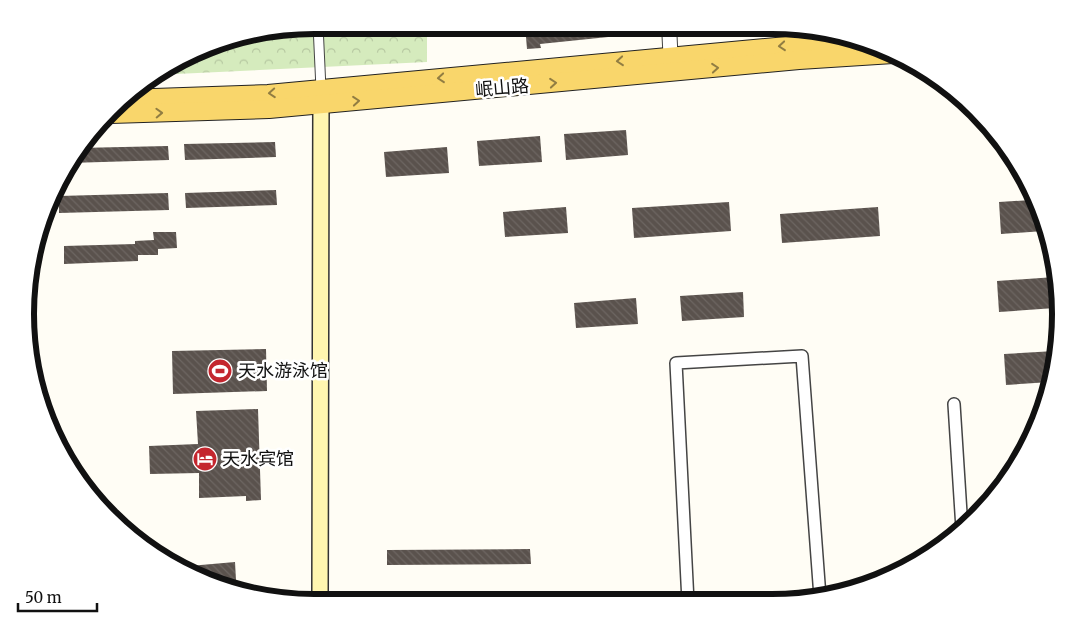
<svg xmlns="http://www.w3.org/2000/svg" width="1086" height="628" viewBox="0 0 1086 628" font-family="Merriweather,'Noto Sans SC',serif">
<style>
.park{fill:url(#park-crowns)}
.building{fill:url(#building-back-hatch)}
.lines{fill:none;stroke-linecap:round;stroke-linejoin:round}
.pedestrian-casing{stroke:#444;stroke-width:11}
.minor-casing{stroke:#444;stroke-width:14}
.tertiary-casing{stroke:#444;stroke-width:16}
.secondary-casing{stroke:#333;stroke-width:18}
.primary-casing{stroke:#222;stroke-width:20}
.pedestrian{stroke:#fff;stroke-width:9}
.minor{stroke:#fff;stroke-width:11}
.tertiary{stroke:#fff;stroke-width:14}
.secondary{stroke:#fff6b0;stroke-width:15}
.primary{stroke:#f9d66b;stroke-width:18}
.oneway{stroke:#917d42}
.labels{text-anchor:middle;stroke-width:5;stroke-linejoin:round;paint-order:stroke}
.street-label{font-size:18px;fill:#111;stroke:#fff}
.poi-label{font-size:18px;fill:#111;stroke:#fff;text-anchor:start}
.rim{fill:none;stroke:#111;stroke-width:6}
</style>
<defs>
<pattern id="park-crowns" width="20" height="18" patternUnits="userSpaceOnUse" patternTransform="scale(1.25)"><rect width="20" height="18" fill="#d5ebbd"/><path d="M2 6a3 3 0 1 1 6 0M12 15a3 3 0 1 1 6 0" fill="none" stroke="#b6c8a1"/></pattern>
<pattern id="building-back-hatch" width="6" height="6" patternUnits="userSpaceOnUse" patternTransform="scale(1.25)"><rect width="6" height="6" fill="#5a524d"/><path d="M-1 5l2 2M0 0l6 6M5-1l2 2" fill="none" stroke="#6d6662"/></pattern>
</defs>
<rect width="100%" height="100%" fill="#fffdf5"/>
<path class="park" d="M314,25H427V62L155,75L221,40Z"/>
<g class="building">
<path d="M525,25H617L618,36L540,44L541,48L527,49Z"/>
<path d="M626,130L628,155L566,160L564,134Z"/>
<path d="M540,136L542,162L479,166L477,141Z"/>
<path d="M275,142L276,157L185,160L184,144Z"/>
<path d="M168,146L169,160L69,163L78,148Z"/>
<path d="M447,147L449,173L386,177L384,152Z"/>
<path d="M276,190L277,205L186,208L185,193Z"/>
<path d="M168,193L169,210L59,213V196Z"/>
<path d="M1032,200L1044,231L1001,234L999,202Z"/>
<path d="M729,202L731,231L634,238L632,208Z"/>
<path d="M566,207L568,233L505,237L503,212Z"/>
<path d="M878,207L880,236L782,243L780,214Z"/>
<path d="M153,232H176L177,248L158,249V255H138V261L64,264V246L135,244V241L154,240Z"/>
<path d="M1055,277V308L999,312L997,281Z"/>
<path d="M743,292L744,317L682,321L680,296Z"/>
<path d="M636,298L638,324L576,328L574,303Z"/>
<path d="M266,349L267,391L173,394L172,351Z"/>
<path d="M1055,351L1056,370L1050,382L1006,385L1004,354Z"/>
<path d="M258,409L261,500L246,501V496L199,498V473L150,474L149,446L198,444L196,411Z"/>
<path d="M530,549L531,564L387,565V550Z"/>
<path d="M235,562L236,580L210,582L178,567Z"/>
</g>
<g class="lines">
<defs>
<path id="pedestrian" d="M318,25L321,89"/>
<g id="minor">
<path d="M954,404L962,529"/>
<path d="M688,602L676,363L802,356L820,597"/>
</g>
<path id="tertiary" d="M669,25L671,66"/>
<path id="secondary" d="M320,602L321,94"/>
<g id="primary">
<path d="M125,99L268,94L798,45L865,41"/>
<path d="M111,114L269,109L799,60L893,54"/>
</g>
</defs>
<use href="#pedestrian" class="pedestrian-casing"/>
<use href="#minor" class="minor-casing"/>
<use href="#tertiary" class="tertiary-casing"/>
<use href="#secondary" class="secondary-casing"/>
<use href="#primary" class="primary-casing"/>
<use href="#pedestrian" class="pedestrian"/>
<use href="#minor" class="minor"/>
<use href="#tertiary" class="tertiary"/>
<use href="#secondary" class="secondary"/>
<use href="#primary" class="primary"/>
</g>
<defs><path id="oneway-chevron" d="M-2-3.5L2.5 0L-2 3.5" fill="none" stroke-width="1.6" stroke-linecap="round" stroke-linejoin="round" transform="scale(1.25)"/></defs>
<g class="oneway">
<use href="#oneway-chevron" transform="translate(782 46) rotate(175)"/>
<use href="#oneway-chevron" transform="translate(620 61) rotate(175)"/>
<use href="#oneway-chevron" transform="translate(715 68) rotate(-5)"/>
<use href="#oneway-chevron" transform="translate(441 78) rotate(175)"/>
<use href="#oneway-chevron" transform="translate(553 83) rotate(-5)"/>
<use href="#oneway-chevron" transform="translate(272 93) rotate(176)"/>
<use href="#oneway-chevron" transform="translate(356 101) rotate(-5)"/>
<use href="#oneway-chevron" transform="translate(159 113) rotate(-2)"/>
</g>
<defs>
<symbol id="stadium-disc" viewBox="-11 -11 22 22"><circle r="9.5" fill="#c4262e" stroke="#fff"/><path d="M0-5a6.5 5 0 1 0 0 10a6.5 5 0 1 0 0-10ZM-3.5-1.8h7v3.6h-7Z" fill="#fff"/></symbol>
<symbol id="hotel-disc" viewBox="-11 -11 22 22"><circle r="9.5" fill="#c4262e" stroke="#fff"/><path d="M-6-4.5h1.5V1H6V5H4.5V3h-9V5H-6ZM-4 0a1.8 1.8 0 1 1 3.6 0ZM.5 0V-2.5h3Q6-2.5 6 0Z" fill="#fff"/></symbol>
</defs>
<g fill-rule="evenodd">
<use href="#stadium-disc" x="206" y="357" width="28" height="28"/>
<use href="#hotel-disc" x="191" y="445" width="28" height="28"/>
</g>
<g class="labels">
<g class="street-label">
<text transform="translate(502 88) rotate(-5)" y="6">岷山路</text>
</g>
<g class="poi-label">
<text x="238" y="377">天水游泳馆</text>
<text x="222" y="465">天水宾馆</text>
</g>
</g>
<path d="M0 0H1086V628H0ZM314 34H772A280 280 0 0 1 1052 314V314A280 280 0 0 1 772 594H314A280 280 0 0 1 34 314V314A280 280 0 0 1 314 34Z" fill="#fff" fill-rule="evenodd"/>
<path class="rim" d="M314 34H772A280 280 0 0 1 1052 314V314A280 280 0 0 1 772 594H314A280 280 0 0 1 34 314V314A280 280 0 0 1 314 34Z"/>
<path d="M18 603v8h79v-8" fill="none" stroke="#111111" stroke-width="2.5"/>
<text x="25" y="603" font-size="15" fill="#111111" stroke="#ffffff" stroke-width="4" paint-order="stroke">50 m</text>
</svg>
